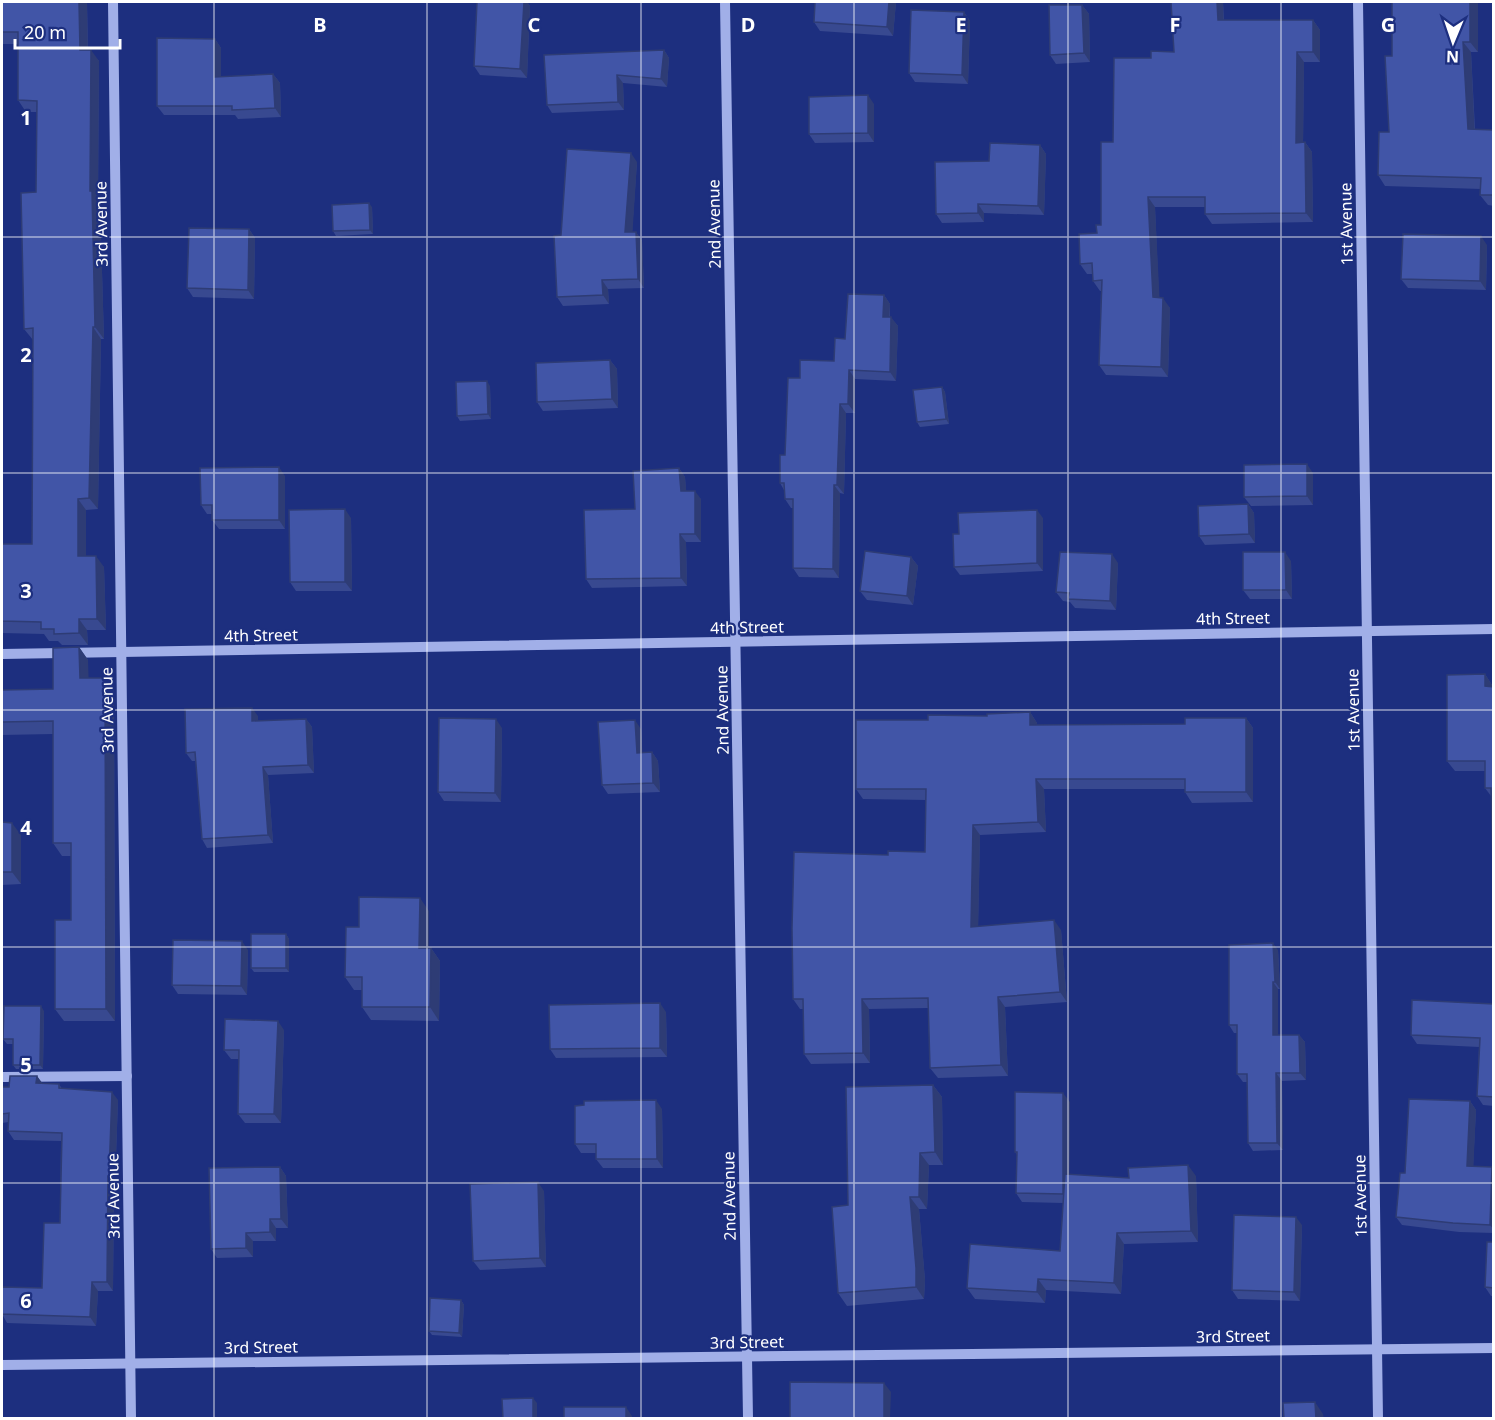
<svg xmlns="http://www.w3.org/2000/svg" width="1495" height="1420" viewBox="0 0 1495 1420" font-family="'Noto Sans',sans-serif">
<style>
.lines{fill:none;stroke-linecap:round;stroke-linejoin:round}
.minor{stroke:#a1afe8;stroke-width:10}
.wall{fill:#384990}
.shaded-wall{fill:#2e3c75}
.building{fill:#4155a7;stroke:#2e3c75;stroke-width:1.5}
.grid{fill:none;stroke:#fff;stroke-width:1.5;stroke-opacity:0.55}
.labels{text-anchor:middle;stroke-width:4.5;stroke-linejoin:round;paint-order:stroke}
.street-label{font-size:16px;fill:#fff;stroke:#1d2f7f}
.grid-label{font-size:20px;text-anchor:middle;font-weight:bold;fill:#fff;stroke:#1d2f7f;stroke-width:4.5;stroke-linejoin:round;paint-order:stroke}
</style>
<rect width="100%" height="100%" fill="#1d2f7f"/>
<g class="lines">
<g class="minor">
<path d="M113,2L131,1418"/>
<path d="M725,2L748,1418"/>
<path d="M1358,2L1378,1418"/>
<path d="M2,654L1494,629"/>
<path d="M2,1077L127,1076"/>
<path d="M2,1365L1494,1348"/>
</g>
</g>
<g class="wall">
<path d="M2,2H87L88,50L99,61L98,199L100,203L104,339H101L98,509L86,510V556L104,567L106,630H87L88,645H62L58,641H49L44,634L2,633V544H32L33,340L24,329L36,192L37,112H26L18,100V44H2Z"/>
<path d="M524,2H527L530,6L527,78L480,75L474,66Z"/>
<path d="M896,2L893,36L820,31L814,22Z"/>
<path d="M1171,2H1223L1224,20H1313L1320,30V62H1304L1303,143L1305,142L1312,152L1313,222L1212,224L1205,214V207H1155L1159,298L1170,308L1168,377L1106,375L1099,365L1101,291H1100L1093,281V274H1087L1080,264L1101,225L1113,142L1151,58L1174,52Z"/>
<path d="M1478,2V52H1471L1475,129L1494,130V206L1488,205L1480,195L1481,189L1385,186L1378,175L1389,132L1392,56Z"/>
<path d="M1082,5L1089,14L1090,62L1056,64L1050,55Z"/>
<path d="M964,12L970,21L968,84L915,82L909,73Z"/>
<path d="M215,39L221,48V77L273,74L280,83L281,117L238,119L235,115H164L157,106Z"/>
<path d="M664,50L669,58L667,87L623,83L624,110L552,113L547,105Z"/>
<path d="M874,104V142L815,143L809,134Z"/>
<path d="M1040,145L1046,154L1044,215L984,213V222L942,223L936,214L989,161Z"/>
<path d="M637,162L632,232H636L642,241L644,288L608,289L609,304L563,306L557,297L561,235Z"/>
<path d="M372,207L373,234L336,236L333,231Z"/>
<path d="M249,229L255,238L254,299L193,297L187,288Z"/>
<path d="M1487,245L1486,290L1408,288L1401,279Z"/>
<path d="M884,295L890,304V317L898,326L896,381L855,379V413H846L844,494L840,493L839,578L799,577L793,568V508H791L785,499L784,490L780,483L800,378L834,361L845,339Z"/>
<path d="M610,360L617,369L618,408L543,411L537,402Z"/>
<path d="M490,386L491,419L460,421L457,416Z"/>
<path d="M942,387L945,392L949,424L920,427L917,422Z"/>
<path d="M679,468L685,477L686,491L701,499V542H686L687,586L592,588L586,579L635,509Z"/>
<path d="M1313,473V505L1251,506L1244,497Z"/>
<path d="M285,476V529H219L212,520V514H207L201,505Z"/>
<path d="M1248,504L1254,513L1255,543L1205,545L1199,536Z"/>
<path d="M351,518L352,591H296L290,582Z"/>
<path d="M1043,518V571L960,575L954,567L959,534Z"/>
<path d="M911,557L918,566L913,605L867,600L860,591Z"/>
<path d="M1291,561L1292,599H1250L1243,590Z"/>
<path d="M1118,563L1116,610L1075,608L1070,602L1063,601L1056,592Z"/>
<path d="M79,647L88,660V678H105L114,691L115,1021H64L55,1009L71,920V856H62L53,843V734L2,735V690L53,689Z"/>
<path d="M1485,674L1492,685V687H1494V910L1491,796L1485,788V771H1455L1447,761Z"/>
<path d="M1030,712L1037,723V725L1185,724L1246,718L1253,728V802L1192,803L1185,792V789H1044L1046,832L980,835L978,926L1061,930L1067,1002L1005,1007L1008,1076L938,1078L930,1068L928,1008L869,1009L870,1063L811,1064L804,1054L803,1009H800L793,999L888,855L925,852L926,800L863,799L856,789L928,720L987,716Z"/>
<path d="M258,716V721L306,719L312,727L314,773L268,775L273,843L207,848L202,839L196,761H192L186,753Z"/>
<path d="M502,728L501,802L444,801L438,792Z"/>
<path d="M641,729L642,752H652L658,761L660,792L608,794L602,785Z"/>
<path d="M2,822L21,835V884L2,885Z"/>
<path d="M429,911V948H431L440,961L439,1021L371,1020L362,1007V990H354L345,977L359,927Z"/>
<path d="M286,934L289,939V972H254L251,968Z"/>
<path d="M248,950L247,995L178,994L172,985Z"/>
<path d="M1278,950L1280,989H1278V1035H1299L1305,1042L1306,1080L1282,1081L1283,1150L1253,1151L1248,1143L1247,1082H1243L1237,1074V1033H1234L1229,1025Z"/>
<path d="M1494,1004V1106L1483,1105L1477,1096L1479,1047L1417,1044L1411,1035Z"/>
<path d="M44,1011L43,1069H16L13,1065V1044H7L3,1039Z"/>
<path d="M666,1012L667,1057L556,1058L550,1049Z"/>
<path d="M284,1030L281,1123H245L238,1114L239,1059H231L224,1050Z"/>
<path d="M37,1076L42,1084H59L62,1089L118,1100L115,1185H114L113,1291H98L96,1326L7,1323L2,1314L42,1288L60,1223L61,1141L14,1140L8,1131L9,1122L2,1123V1087H9Z"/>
<path d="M933,1085L942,1097L943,1165H929L927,1209H919L925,1280L924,1299L847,1306L838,1293L848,1205Z"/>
<path d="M1470,1101L1476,1110L1473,1167H1492L1494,1169V1233L1459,1232L1402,1225L1396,1217L1405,1173Z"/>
<path d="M1070,1102L1069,1174L1129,1178L1196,1176L1198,1242L1124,1244L1121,1294L1046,1290L1045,1303L975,1299L967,1288L1060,1251L1063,1203L1022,1202L1016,1193L1017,1155L1015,1152Z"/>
<path d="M662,1109L663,1168H603L596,1159V1153H581L575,1144Z"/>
<path d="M280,1167L286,1176L288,1228H276V1241H253V1257L217,1258L211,1249Z"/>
<path d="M544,1191L546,1267L480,1270L473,1261Z"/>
<path d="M1302,1225L1300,1301L1238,1299L1232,1290Z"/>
<path d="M1494,1242V1296H1491L1485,1287Z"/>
<path d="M461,1300L464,1305L462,1337L432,1335L429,1331Z"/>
</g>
<g class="shaded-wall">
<path d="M79,2H87L88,61L80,50Z"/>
<path d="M524,2H527L530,6L527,78L520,69Z"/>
<path d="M889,2H896L893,36L887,27Z"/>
<path d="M1217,2H1223L1224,29L1218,20Z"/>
<path d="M1470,2H1478V52L1470,42Z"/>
<path d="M1082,5L1089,14L1090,62L1084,53Z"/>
<path d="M964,12L970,21L968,84L962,75Z"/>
<path d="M1313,20L1320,30V62L1313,52Z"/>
<path d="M215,39L221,48V86L215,77Z"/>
<path d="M1463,42L1471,52L1475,139L1468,129Z"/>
<path d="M91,50L99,61L98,199L100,203L104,339L95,327L90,191Z"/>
<path d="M664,50L669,58L667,87L661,79Z"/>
<path d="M1297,52L1304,62L1303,153L1296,143Z"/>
<path d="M273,74L280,83L281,117L275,108Z"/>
<path d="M617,75L623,83L624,110L618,102Z"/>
<path d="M868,95L874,104V142L868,133Z"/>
<path d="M1305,142L1312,152L1313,222L1306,213Z"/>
<path d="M1040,145L1046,154L1044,215L1038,206Z"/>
<path d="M631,153L637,162L632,241L625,232Z"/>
<path d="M1148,197L1155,207L1160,307L1153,297Z"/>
<path d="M369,203L372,207L373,234L370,230Z"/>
<path d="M978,204L984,213V222L978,213Z"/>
<path d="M249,229L255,238L254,299L248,290Z"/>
<path d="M636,232L642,241L644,288L638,279Z"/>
<path d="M1481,236L1487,245L1486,290L1480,281Z"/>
<path d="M602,280L608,289L609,304L603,295Z"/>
<path d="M884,295L890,304L889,326L883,317Z"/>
<path d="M1163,298L1170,308L1168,377L1161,367Z"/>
<path d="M891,317L898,326L896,381L890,372Z"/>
<path d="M93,327L101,339L98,509L89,498Z"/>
<path d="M610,360L617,369L618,408L612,399Z"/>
<path d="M849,370L855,379V413L848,404Z"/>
<path d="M487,381L490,386L491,419L488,414Z"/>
<path d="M942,387L945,392L949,424L946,419Z"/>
<path d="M840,404L846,413L844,494L837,485Z"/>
<path d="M1307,464L1313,473V505L1307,496Z"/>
<path d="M279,467L285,476V529L279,520Z"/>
<path d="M679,468L685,477L687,499L681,491Z"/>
<path d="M834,485L840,493L839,578L833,569Z"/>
<path d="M695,491L701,499V542L695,534Z"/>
<path d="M78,499L86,510V568L78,556Z"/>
<path d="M1248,504L1254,513L1255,543L1249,534Z"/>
<path d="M345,509L351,518L352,591L345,582Z"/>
<path d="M1037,510L1043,518V571L1037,563Z"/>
<path d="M680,534L686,542L687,586L681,578Z"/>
<path d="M1285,552L1291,561L1292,599L1286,590Z"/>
<path d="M1112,554L1118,563L1116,610L1110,601Z"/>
<path d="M96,556L104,567L106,630L97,619Z"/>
<path d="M911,557L918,566L913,605L907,596Z"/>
<path d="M79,619L87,630L88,645L79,633Z"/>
<path d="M79,647L88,660L89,691L80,678Z"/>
<path d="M1485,674L1492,685V697L1485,686Z"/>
<path d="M105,678L114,691L115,1021L106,1009Z"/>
<path d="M252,708L258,716V729L252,721Z"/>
<path d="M1030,712L1037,723L1038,735L1030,725Z"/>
<path d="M1246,718L1253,728V802L1246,792Z"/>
<path d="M306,719L312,727L314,773L308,765Z"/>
<path d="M496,719L502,728L501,802L495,793Z"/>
<path d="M635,720L641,729L643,761L637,753Z"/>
<path d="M652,752L658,761L660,792L653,783Z"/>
<path d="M263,767L268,775L273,843L268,835Z"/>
<path d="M1036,779L1044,789L1046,832L1038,822Z"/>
<path d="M12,823L21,835V884L12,872Z"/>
<path d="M973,825L980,835L978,937L971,927Z"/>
<path d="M420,898L429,911V961L419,948Z"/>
<path d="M1054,920L1061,930L1067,1002L1060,992Z"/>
<path d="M286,934L289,939V972L286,968Z"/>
<path d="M242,941L248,950L247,995L241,986Z"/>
<path d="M1273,943L1278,950L1280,989L1275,982Z"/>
<path d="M431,948L440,961L439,1021L430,1007Z"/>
<path d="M1273,982L1278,989V1042L1273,1035Z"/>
<path d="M998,997L1005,1007L1008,1076L1001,1065Z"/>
<path d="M862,999L869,1009L870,1063L863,1053Z"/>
<path d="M660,1003L666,1012L667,1057L660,1048Z"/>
<path d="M41,1006L44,1011L43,1069L40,1065Z"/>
<path d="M278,1021L284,1030L281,1123L274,1114Z"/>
<path d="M1299,1035L1305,1042L1306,1080L1300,1073Z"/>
<path d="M1276,1073L1282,1081L1283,1150L1277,1143Z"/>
<path d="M37,1076L43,1084L36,1083Z"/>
<path d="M933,1085L942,1097L943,1165L935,1152Z"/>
<path d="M112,1092L118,1100L115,1185L109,1176Z"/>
<path d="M1063,1093L1070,1102L1069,1203L1063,1194Z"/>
<path d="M656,1100L662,1109L663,1168L657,1159Z"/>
<path d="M1470,1101L1476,1110L1473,1175L1467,1166Z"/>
<path d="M920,1153L929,1165L927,1209L919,1197Z"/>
<path d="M1188,1165L1196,1176L1198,1242L1191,1231Z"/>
<path d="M280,1167L286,1176L288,1228L281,1219Z"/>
<path d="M1492,1167L1494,1169V1230L1490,1225Z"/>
<path d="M108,1176L114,1185L113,1291L107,1282Z"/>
<path d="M538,1182L544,1191L546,1267L540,1258Z"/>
<path d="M910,1197L919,1209L925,1280L924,1299L916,1287Z"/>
<path d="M1296,1217L1302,1225L1300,1301L1294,1292Z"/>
<path d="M270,1219L276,1228V1241L270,1232Z"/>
<path d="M246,1233L253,1241V1257L246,1248Z"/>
<path d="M1117,1233L1124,1244L1121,1294L1114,1283Z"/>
<path d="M1038,1279L1046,1290L1045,1303L1037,1292Z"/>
<path d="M92,1282L98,1291L96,1326L90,1317Z"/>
<path d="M461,1300L464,1305L462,1337L459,1333Z"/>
<path d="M884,1383L891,1392L890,1419H884Z"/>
<path d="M533,1398L537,1403V1419H533Z"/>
<path d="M1315,1402L1323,1414L1324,1419H1316Z"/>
<path d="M626,1407L632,1416V1419H626Z"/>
</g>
<g class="building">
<path d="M2,2H79L80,50H91L90,191H92L95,327H93L89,498L78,499V556H96L97,619H79V633L54,634V629H41V622L2,621V544H32L33,328L24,329L21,193L36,192L37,101L18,100V32H2Z"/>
<path d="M477,2H524L520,69L474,66Z"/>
<path d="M815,2H889L887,27L814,22Z"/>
<path d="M1171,2H1217L1218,20H1313V52H1297L1296,143L1305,142L1306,213L1205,214V197H1148L1153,297L1163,298L1161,367L1099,365L1102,280L1093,281L1092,263L1080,264L1079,234L1097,233L1096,225H1101V142H1113L1114,58H1151V51L1174,52Z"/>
<path d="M1392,2H1470V42H1463L1468,129L1494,130V195H1480L1481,178L1378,175L1379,132H1389L1385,56H1392Z"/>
<path d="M1049,5H1082L1084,53L1050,55Z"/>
<path d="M911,10L964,12L962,75L909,73Z"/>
<path d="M157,38L215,39V77L273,74L275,108L232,110V106H157Z"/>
<path d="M664,50L661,79L617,75L618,102L547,105L544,55Z"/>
<path d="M868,95V133L809,134V97Z"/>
<path d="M990,143L1040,145L1038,206L978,204V213L936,214L935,162L989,161Z"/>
<path d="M567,149L631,153L625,232H636L638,279L602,280L603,295L557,297L554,236L561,235Z"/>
<path d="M369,203L370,230L333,231L332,205Z"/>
<path d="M189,228L249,229L248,290L187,288Z"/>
<path d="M1403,234L1481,236L1480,281L1401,279Z"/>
<path d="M848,294L884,295L883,317H891L890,372L849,370L848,404H840L837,485H834L833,569L793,568V499H785L784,483H780V455H785L788,378H800V360L834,361L835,338L845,339Z"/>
<path d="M610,360L612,399L537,402L536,363Z"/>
<path d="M487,381L488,414L457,416L456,382Z"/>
<path d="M942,387L946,419L917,422L913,390Z"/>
<path d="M1307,464V496L1244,497V465Z"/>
<path d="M279,467V520H212V505H201L200,468Z"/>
<path d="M679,468L681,491H695V534H680L681,578L586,579L584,510L635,509L633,471Z"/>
<path d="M1248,504L1249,534L1199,536L1198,506Z"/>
<path d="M345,509V582H290L289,510Z"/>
<path d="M1037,510V563L954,567L953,534H959L958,513Z"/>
<path d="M865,551L911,557L907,596L860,591Z"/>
<path d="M1060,552L1112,554L1110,601L1068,599L1069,593L1056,592Z"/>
<path d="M1243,552H1285L1286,590H1243Z"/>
<path d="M79,647L80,678H105L106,1009H55V920H71V843H53V721L2,722V690L53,689V648Z"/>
<path d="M1485,674V686L1494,687V909L1491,788H1485V761H1447V675Z"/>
<path d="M252,708V721L306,719L308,765L263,767L268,835L202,839L195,752L186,753L185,709Z"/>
<path d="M1030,712V725L1185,724V718H1246V792H1185V779H1036L1038,822L973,825L971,927L1054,920L1060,992L998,997L1001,1065L930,1068L928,998L862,999L863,1053L804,1054L803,999H793L792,928L794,852L888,855V851L925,852L926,789H856V720H928V715L987,716V714Z"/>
<path d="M439,718L496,719L495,793L438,792Z"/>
<path d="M635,720L637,753L652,752L653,783L602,785L598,722Z"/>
<path d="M2,822L12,823V872H2Z"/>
<path d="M359,897L420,898L419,948H431L430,1007H362V977H345L346,927H359Z"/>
<rect x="251" y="934" width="35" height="34"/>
<path d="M173,940L242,941L241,986L172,985Z"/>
<path d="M1273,943L1275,982H1273V1035H1299L1300,1073H1276L1277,1143H1248L1247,1074H1237V1025H1229V945Z"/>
<path d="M1412,1000L1494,1004V1097L1477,1096L1480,1038L1411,1035Z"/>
<path d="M660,1003V1048L550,1049L549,1005Z"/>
<path d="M4,1006H41L40,1065H13V1039H3Z"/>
<path d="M225,1019L278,1021L274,1114H238L239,1050H224Z"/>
<path d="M10,1076H37L36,1083L59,1084V1088L112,1092L109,1176H108L107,1282H92L90,1317L2,1314V1287L42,1288L44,1223H60L62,1133L8,1131L9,1113L2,1114V1087H9Z"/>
<path d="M933,1085L935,1152L920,1153L919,1197H910L916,1268V1287L838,1293L832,1207L848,1205L846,1087Z"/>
<path d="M1015,1092L1063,1093V1194L1016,1193L1017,1152H1015Z"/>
<path d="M1409,1099L1470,1101L1467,1166L1492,1167L1490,1225L1453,1223L1396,1217L1400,1173H1405Z"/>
<path d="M656,1100L657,1159H596V1144H575V1106L584,1105V1101Z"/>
<path d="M1188,1165L1191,1231L1117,1233L1114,1283L1038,1279L1037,1292L967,1288L970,1244L1060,1251L1065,1174L1129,1178L1128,1168Z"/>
<path d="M280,1167L281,1219H270V1232L246,1233V1248L211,1249L209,1168Z"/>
<path d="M538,1182L540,1258L473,1261L470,1184Z"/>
<path d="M1234,1215L1296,1217L1294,1292L1232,1290Z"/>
<path d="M1487,1242H1494V1288L1485,1287Z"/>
<path d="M430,1298L461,1300L459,1333L429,1331Z"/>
<path d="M790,1382L884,1383V1419H790Z"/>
<path d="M533,1398V1419H503L502,1399Z"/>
<path d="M1315,1402L1316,1419H1284L1283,1403Z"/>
<rect x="564" y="1407" width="62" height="12"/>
</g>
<path class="grid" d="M214,2V1418M427,2V1418M641,2V1418M854,2V1418M1068,2V1418M1281,2V1418M2,237H1494M2,473H1494M2,710H1494M2,947H1494M2,1183H1494"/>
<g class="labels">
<g class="street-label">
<text transform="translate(101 224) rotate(-91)" y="6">3rd Avenue</text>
<text transform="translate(714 224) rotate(-91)" y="6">2nd Avenue</text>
<text transform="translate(1346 224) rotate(-91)" y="6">1st Avenue</text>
<text transform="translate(1233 618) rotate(-1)" y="6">4th Street</text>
<text transform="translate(747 627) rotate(-1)" y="6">4th Street</text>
<text transform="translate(261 635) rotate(-1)" y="6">4th Street</text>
<text transform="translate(107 710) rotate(-91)" y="6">3rd Avenue</text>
<text transform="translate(722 710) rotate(-91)" y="6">2nd Avenue</text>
<text transform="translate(1353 710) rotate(-91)" y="6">1st Avenue</text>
<text transform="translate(113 1196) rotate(-91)" y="6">3rd Avenue</text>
<text transform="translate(729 1196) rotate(-91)" y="6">2nd Avenue</text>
<text transform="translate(1360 1196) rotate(-91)" y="6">1st Avenue</text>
<text transform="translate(1233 1336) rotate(-1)" y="6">3rd Street</text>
<text transform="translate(747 1342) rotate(-1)" y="6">3rd Street</text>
<text transform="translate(261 1347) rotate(-1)" y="6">3rd Street</text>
</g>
</g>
<g class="grid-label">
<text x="320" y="32">B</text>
<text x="534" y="32">C</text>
<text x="748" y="32">D</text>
<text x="961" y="32">E</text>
<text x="1175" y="32">F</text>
<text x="1388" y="32">G</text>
<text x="26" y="125">1</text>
<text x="26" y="362">2</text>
<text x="26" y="598">3</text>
<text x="26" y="835">4</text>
<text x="26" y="1072">5</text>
<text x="26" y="1308">6</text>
</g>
<rect width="1495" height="1420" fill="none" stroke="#ffffff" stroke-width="6"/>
<g transform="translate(1453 42) rotate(182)" stroke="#1d2f7f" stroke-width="4.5" paint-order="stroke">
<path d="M0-4.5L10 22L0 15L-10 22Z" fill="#ffffff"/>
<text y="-9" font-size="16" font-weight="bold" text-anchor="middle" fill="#ffffff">N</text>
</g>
<path d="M15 39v9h105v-9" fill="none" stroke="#ffffff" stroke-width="3"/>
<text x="24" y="39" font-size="18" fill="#ffffff" stroke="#1d2f7f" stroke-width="4.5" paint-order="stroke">20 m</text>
</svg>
